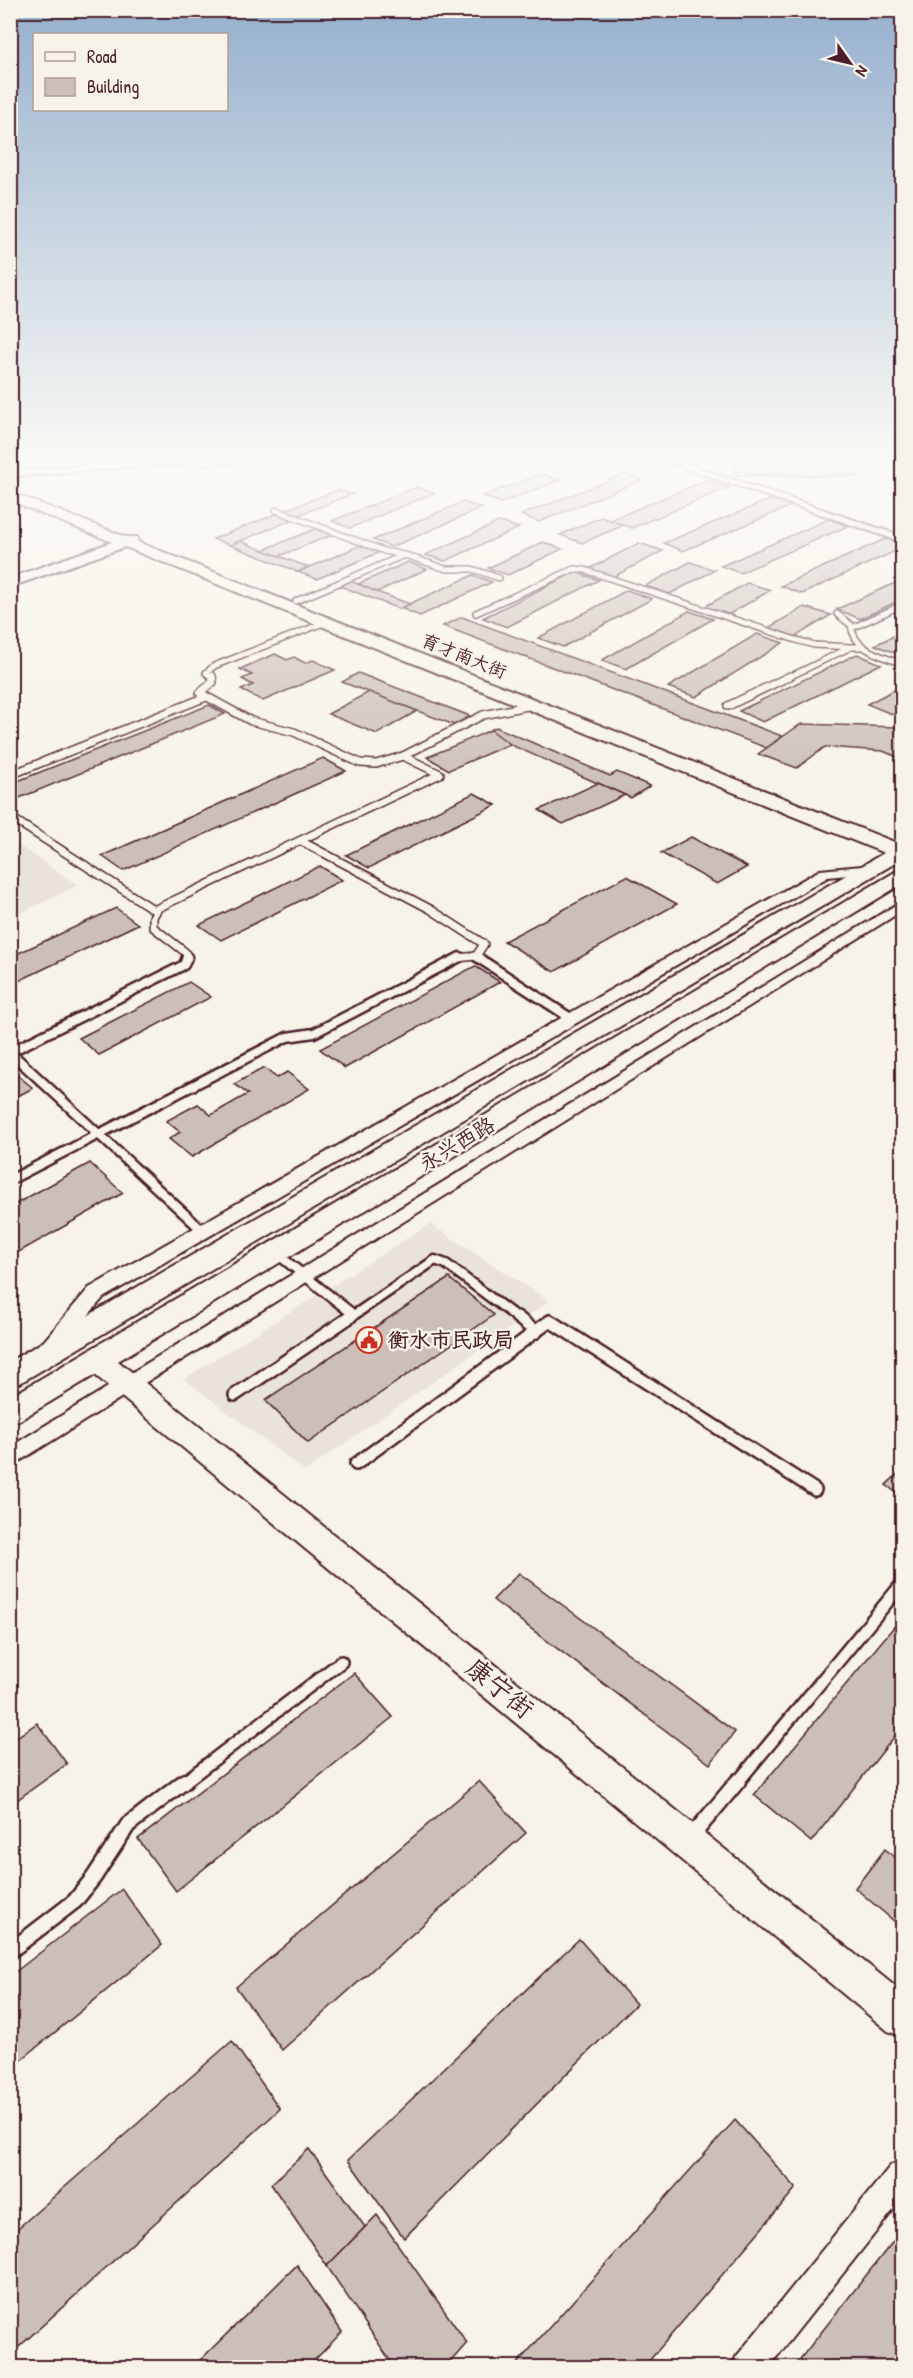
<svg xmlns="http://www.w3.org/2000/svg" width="913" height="2378" viewBox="0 0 913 2378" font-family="'Patrick Hand','LXGW WenKai TC',sans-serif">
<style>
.built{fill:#eae3da}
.building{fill:#ccbfb9;stroke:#4a1f2b;stroke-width:1.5}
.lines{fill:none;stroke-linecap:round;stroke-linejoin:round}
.lane-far4-casing{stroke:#4a1f2b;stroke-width:8}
.lane-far3-casing{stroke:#4a1f2b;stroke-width:10}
.lane-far2-casing{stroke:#4a1f2b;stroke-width:13}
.lane-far1-casing{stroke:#4a1f2b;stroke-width:16}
.lane-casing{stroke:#4a1f2b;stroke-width:19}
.street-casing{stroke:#4a1f2b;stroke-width:4}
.secondary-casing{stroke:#4a1f2b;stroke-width:4}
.lane-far4{stroke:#f7f3e8;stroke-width:5}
.lane-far3{stroke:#f7f3e8;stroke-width:7}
.lane-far2{stroke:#f7f3e8;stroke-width:8}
.lane-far1{stroke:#f7f3e8;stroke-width:11}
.lane{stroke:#f7f3e8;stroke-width:14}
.street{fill:#f7f3e8;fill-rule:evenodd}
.secondary{fill:#f7f3e8;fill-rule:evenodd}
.labels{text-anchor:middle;stroke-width:5;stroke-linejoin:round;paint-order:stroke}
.far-street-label{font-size:18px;fill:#4a1f2b;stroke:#f7f3e8}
.street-label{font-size:21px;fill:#4a1f2b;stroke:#f7f3e8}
.poi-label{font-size:21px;font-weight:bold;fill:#4a1f2b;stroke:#f7f3e8;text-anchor:start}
.near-street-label{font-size:26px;fill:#4a1f2b;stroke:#f7f3e8}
</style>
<rect width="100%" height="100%" fill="#f7f3e8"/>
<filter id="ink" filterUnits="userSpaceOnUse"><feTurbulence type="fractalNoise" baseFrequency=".0167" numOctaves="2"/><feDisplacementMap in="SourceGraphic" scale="12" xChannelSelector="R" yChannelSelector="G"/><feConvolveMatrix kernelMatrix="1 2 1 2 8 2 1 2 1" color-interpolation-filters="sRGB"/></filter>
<g filter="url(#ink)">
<g class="built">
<path d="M11,840L78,885L11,918Z"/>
<path d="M430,1224L549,1301L305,1471L184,1379Z"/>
</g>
<g class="building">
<path d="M733,465L853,466L858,476L736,475Z"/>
<path d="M542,474L560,480L501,503L483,496Z"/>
<path d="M625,474L642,480L539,522L521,515Z"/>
<path d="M707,480L729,487L632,528L610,520Z"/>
<path d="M417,487L434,493L350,528L332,521Z"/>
<path d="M338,490L352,494L299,515L285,510Z"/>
<path d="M771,499L791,506L683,551L664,543Z"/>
<path d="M463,502L482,508L392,547L373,540Z"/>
<path d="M276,514L292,520L230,545L213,539Z"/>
<path d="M601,517L624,525L582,543L560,535Z"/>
<path d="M829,519L848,526L740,573L721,566Z"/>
<path d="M499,522L519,528L445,561L425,555Z"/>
<path d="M315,529L332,535L279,556L263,550Z"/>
<path d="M885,539L902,544V548L802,594L781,586Z"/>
<path d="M240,541L263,550L308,567L298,572L230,545Z"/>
<path d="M543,542L562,549L508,575L488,568Z"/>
<path d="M639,543L663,551L613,577L589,569Z"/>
<path d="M361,545L380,552L317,579L298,572Z"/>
<path d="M408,562L427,569L377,592L358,584Z"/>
<path d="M690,562L715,570L670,594L645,586Z"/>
<path d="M575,572L599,580L507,627L483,618Z"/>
<path d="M473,575L492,582L420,616L400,608Z"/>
<path d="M902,580V599L860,619L837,609Z"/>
<path d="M351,581L377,592L410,604L399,609L340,586Z"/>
<path d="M747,583L771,590L728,615L704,607Z"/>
<path d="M627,590L652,599L563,647L538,638Z"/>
<path d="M804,607L831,615L795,637L768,628Z"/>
<path d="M689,611L713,619L626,669L602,660Z"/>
<path d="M462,617L782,736L767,748L443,626Z"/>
<path d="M902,632V656L875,645Z"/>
<path d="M757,634L783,643L696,697L668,687Z"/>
<path d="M275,654L287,660L294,657L305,663L313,660L335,670L263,701L241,690L253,685L242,679L252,675L240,669Z"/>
<path d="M857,654L881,664L763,722L739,711Z"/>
<path d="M358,673L470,716L454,725L342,682Z"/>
<path d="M902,686V711L894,715L867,704Z"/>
<path d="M369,692L417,711L377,734L328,714Z"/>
<path d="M209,705L225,714L17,799L10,795V784Z"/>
<path d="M801,724L899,727L902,729V759L883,751L825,747L797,768L758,754Z"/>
<path d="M496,727L610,776L617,772L650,786L631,798L484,733Z"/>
<path d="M491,730L510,744L449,770L427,757Z"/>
<path d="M323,758L346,771L123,871L102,856Z"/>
<path d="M598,783L625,795L563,824L539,810Z"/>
<path d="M474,793L496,805L369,868L346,855Z"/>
<path d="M691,837L747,867L717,884L661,853Z"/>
<path d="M320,866L342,880L221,940L199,925Z"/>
<path d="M627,876L677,904L554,972L504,941Z"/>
<path d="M116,908L138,924L10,985V957Z"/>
<path d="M475,966L500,982L345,1068L320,1049Z"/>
<path d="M189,982L211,997L99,1055L79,1038Z"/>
<path d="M264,1068L277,1078L287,1072L309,1089L192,1157L169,1139L180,1132L166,1121L198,1104L211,1115L248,1094L234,1084Z"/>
<path d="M10,1069L33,1088L10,1100Z"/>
<path d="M90,1163L123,1193L10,1257V1207Z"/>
<path d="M449,1278L494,1315L308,1443L265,1400Z"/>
<path d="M902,1470V1497L886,1485Z"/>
<path d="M519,1573L735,1732L710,1764L493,1600Z"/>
<path d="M902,1617V1727L811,1842L754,1795Z"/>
<path d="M354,1673L393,1717L176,1891L138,1839Z"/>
<path d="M37,1723L67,1764L10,1805V1742Z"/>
<path d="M479,1781L526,1833L282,2050L236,1987Z"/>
<path d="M885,1849L902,1863V1928L855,1888Z"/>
<path d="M122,1889L162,1945L10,2069V1976Z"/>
<path d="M579,1939L636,2004L404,2238L348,2160Z"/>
<path d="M232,2041L280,2109L10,2355V2235Z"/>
<path d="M735,2120L796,2188L643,2368H513Z"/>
<path d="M309,2149L365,2227L327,2266L271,2184Z"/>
<path d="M377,2215L467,2343L445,2368H395L327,2266Z"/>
<path d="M902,2230V2368H793Z"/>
<path d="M297,2265L342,2332L307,2368H192Z"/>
</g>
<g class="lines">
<defs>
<g id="lane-far4">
<path d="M276,510L384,551L408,556L446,569H472L499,578"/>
<path d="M296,601L402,556"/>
<path d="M476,613L574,569L585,570L796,640L814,645L851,647"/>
<path d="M837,614L851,625C854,651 881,655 902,664"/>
<path d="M852,628L902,605"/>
<path d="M213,678L206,673L214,666L326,622"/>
<path d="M787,678L851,647H861"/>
</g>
<g id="lane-far3">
<path d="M212,676L213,682L200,693L251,721L294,732L360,763L376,764L403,756"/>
<path d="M728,706L790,676"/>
<path d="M10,775L206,697"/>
<path d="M10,817L156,911"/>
<path d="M301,841L430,909L484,944L476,956L480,958"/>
<path d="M188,958L185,952L153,927V917L158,908L440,774L403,756L483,715L532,705"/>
<path d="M458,958L476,956"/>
</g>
<g id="lane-far2">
<path d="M477,957L572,1019"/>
<path d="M10,1052L184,965L187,957"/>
<path d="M10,1052L203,1231"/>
<path d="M10,1180L287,1037L314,1033L460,957"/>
<path d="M276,1253L354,1315"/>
<path d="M348,1319L435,1260L446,1264L519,1319"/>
</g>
<g id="lane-far1">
<path d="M517,1317L536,1332"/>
<path d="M235,1395L350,1317"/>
<path d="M356,1464L550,1321L815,1490"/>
<path d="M183,1783L341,1662"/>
<path d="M737,1783L902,1584"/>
</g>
<g id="lane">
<path d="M692,1836L738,1781"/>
<path d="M10,1951L75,1901L94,1877L128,1825L185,1781"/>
</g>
<g id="street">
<path d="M185,459H255L250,462L130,467L10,477V471Z"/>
<path d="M658,459H672L902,536V542Z"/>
<path d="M872,865L877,866L879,869L877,872L828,877L103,1298L58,1351L51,1354L44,1351L41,1346L44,1341L89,1288L820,870Z"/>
<path d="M902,901V911L10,1467V1447Z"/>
<path d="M902,2161V2199L768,2368H731L736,2357L891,2165Z"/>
</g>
<g id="secondary">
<path d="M10,492L126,537H137L138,542L902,845V859L20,1383L10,1386V1361L884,853L125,547L10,587V578L112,542L10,501Z"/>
<path d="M902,870V884L118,1361L902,1992V2037L888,2031L95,1375L20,1420L10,1424V1397L895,872Z"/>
</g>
</defs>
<use href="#lane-far4" class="lane-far4-casing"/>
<use href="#lane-far3" class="lane-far3-casing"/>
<use href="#lane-far2" class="lane-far2-casing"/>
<use href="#lane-far1" class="lane-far1-casing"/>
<use href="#lane" class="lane-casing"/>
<use href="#street" class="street-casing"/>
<use href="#secondary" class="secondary-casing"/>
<use href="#lane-far4" class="lane-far4"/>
<use href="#lane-far3" class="lane-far3"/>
<use href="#lane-far2" class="lane-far2"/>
<use href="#lane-far1" class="lane-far1"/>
<use href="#lane" class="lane"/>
<use href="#street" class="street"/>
<use href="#secondary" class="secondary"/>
</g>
</g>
<linearGradient id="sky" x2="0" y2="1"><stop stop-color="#96b0ce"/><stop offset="0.58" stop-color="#fbfaf5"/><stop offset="1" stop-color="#fbfaf5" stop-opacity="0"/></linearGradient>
<rect width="913" height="792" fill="url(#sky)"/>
<defs>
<symbol id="civic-ring" viewBox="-11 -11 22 22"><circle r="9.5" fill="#f7f3e8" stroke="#c8321e" stroke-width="1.5"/><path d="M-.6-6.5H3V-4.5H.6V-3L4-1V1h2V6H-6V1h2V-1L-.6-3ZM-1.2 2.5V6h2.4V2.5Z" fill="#c8321e"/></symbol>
</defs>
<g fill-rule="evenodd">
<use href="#civic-ring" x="354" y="1325" width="30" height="30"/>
</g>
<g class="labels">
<g class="far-street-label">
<text transform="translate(464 656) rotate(22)" y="6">育才南大街</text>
</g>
<g class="street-label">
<text transform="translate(457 1144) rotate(-31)" y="7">永兴西路</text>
</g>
<g class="poi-label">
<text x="388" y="1347">衡水市民政局</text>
</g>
<g class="near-street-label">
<text transform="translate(500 1688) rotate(39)" y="9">康宁街</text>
</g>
</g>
<rect width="913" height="2378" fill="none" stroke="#f7f3e8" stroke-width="36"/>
<rect x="18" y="18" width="877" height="2342" fill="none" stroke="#4a1f2b" stroke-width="2" filter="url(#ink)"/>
<rect x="33" y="33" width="195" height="78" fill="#f7f3e8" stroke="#b29e9c" stroke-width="1.5"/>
<rect x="45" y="52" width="30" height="9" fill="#f7f3e8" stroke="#b29e9c" stroke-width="1.5"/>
<text x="87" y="63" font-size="18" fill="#4a1f2b">Road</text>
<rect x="45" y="78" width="30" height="18" fill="#ccbfb9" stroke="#b29e9c" stroke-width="1.5"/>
<text x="87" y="93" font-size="18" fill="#4a1f2b">Building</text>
<g transform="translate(850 63) rotate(124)" stroke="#f7f3e8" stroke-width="4.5" paint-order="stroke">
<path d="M0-4.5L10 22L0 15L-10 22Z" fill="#4a1f2b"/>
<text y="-9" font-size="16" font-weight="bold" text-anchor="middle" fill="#4a1f2b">N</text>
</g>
</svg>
